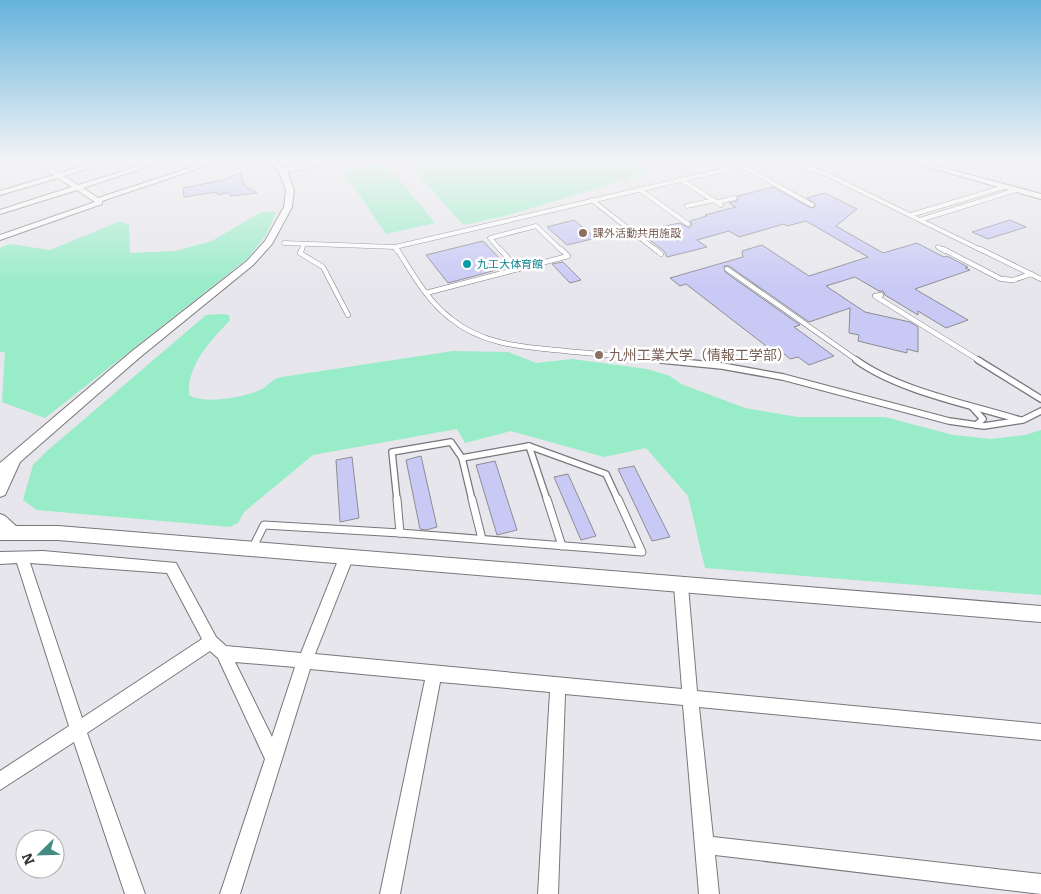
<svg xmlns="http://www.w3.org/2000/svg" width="1041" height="894" viewBox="0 0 1041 894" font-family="Literata,'Noto Sans JP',serif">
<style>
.green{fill:#98ecc7}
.building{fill:#c9c9f6;stroke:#8c8c92}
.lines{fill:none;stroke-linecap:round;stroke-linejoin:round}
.service-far3-casing{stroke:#77777c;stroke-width:5}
.service-far2-casing{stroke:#77777c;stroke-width:5.5}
.service-far1-casing{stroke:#77777c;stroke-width:8}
.service-casing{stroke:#77777c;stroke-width:9}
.minor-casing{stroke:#77777c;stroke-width:2}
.tertiary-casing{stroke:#77777c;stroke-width:2}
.path{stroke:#a6a6ab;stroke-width:1;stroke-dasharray:2.5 1;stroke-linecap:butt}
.service-far3{stroke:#fff;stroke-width:4}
.service-far2{stroke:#fff;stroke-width:4.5}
.service-far1{stroke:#fff;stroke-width:5.5}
.service{stroke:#fff;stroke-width:7}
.minor{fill:#fff;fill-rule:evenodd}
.tertiary{fill:#fff;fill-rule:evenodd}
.education-dot{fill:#8d6e63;stroke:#fff;stroke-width:2}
.culture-dot{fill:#0f9aa8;stroke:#fff;stroke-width:2}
.labels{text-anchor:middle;stroke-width:5;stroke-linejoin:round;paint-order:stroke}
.far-education-label{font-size:11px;fill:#785e54;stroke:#fff;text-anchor:start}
.far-culture-label{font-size:11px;fill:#0d838f;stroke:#fff;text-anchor:start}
.education-label{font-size:14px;fill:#785e54;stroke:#fff;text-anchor:start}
</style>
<rect width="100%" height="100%" fill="#e6e6ec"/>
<g class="green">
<path d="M385,162L435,223L386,234L342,170Z"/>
<path d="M407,162H631L648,172L513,214L463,225Z"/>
<path d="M261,212H276L266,235L247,259L45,418L2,402L5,352H0V248L10,244L50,250L120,221L129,225L130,253L175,251L212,241Z"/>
<path d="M222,314L229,315L230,320C211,341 187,364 189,395C204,405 247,397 262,389C271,384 271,379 282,377L453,351L508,352L536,363L572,359L647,369L670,376L681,384L745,408L798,417H885L953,435L991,439L1025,435L1041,430V595L705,568L688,496L646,448L604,457L511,431L465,443L457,429L313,455L244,512L238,523L230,527L37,510L23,500L33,465L47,451L206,315Z"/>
</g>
<g class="building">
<path d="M240,173L245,186L257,193L231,196L228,193L218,195L217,192L184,197L183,188L223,180Z"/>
<path d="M773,187L811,208L815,207V204L807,198L825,193L857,209L836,226L883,253L917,243L944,257L947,256L968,267L965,268L970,270L915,289L968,320L946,328L918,311V315L885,295L883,291H879L855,277L826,286L865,312L910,322L918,327V352L907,349V353L858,341L859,335L849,333L850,308L809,322L729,266H724L725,272L800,325L794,327L834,356L809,365L798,357L790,359L776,347L770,349L686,284L680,286L670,278L743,257L742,251L762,245L809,276L868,257L806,221L787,226L784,224L739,237L729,231L697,240L707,247L667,257L664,251L638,231L680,223L689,228L692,225L690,221L707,216L705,215L736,207L729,203L737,201L738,196Z"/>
<path d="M574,220L596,238L567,245L547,227Z"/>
<path d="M1010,220L1026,227L988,239L972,232Z"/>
<path d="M483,241L500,259L496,260L504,268L448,283L426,255Z"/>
<path d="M563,262L581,280L570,283L552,264Z"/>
<path d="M421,456L437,527L426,530L420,529L406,460Z"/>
<path d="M352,457L359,518L340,522L336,460Z"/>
<path d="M495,461L517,530L497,535L476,465Z"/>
<path d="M634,466L670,537L652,541L618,469Z"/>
<path d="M568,474L596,536L581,540L554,477Z"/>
</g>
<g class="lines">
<defs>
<g id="service-far3">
<path d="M774,162L796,164L824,173L983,251"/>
<path d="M741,165L812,205"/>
<path d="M680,179L721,205"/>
<path d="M639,189L688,224"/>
<path d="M592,200L657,251"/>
<path d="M718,202L735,198"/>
<path d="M687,206L714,200"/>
<path d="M911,215L1004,187"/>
<path d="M920,220L1016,190"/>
<path d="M284,243L395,247L758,162"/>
<path d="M395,247L397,251"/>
<path d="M938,247L945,251"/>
<path d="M301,251L304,244"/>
<path d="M501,251L490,238L536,226L562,251"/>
</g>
<g id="service-far2">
<path d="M302,249L300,253L323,267L348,315"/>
<path d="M397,249C412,273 427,300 450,318C486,348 531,347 576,352C609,355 641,358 674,361"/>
<path d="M500,249L518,269"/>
<path d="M655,249L661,254"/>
<path d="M943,249L1001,279L1013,280L1031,274"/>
<path d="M980,249L1041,279"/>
<path d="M518,269L568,256L561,249"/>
<path d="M727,269L858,361"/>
<path d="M426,293L518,269"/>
<path d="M881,295L875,296L980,361"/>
</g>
<g id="service-far1">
<path d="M661,360L722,366L783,377L949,421L984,426L1023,420L1041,411"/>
<path d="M856,360C899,391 968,404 1020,420"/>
<path d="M978,360L1041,399"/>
<path d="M973,408L983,419L976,425"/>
<path d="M529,446L547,500"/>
<path d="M462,458L472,500"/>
<path d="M397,500L392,452L451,442L462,458L529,446L606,474L618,500"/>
</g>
<g id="service">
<path d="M397,499L400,533"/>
<path d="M472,499L482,539"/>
<path d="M547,499L562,546"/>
<path d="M400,533L642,552L618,499"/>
<path d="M253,547L264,525L400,533"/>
</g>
<g id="minor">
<path d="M35,162H42L60,173L97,162H106L64,176L78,185L153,162H162L83,188L98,198L208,162H217L102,201V204L0,240V235L95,202L77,190L0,214V210L72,187L58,178L0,195V191L54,175Z"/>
<path d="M43,551L176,563L216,637L226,646L301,653L339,558L341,554L346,552L351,554L353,558L315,654L682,689L674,586L676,582L681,580L686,582L688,586L697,691L1041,724V740L699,707L713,837L1041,874V894L715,855L719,894H699L683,705L565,694L558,894H538L550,692L440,682L400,894H380L425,680L310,669L240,894H220L265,759L218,658L210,651L87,733L145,894H125L74,742L0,790V771L69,726L17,563L0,564V552ZM30,563L167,573L202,639L82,718ZM235,662L295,667L272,737Z"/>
</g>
<g id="tertiary">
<path d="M270,162H278L285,168L319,162H334L287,172L294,190L292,207L272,244L253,265L139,358L20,462L5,495L0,497V463L131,352L247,261L265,241L284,207L286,190L279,172Z"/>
<path d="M910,162H922L1041,194V199Z"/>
<path d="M0,514L5,516L16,526H58L1041,606V622L58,540H0Z"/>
</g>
</defs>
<use href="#service-far3" class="service-far3-casing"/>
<use href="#service-far2" class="service-far2-casing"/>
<use href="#service-far1" class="service-far1-casing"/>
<use href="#service" class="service-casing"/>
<use href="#minor" class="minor-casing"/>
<use href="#tertiary" class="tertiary-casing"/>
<g class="path">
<path d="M684,171L697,166"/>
<path d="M616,176L628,183"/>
</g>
<use href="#service-far3" class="service-far3"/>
<use href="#service-far2" class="service-far2"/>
<use href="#service-far1" class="service-far1"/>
<use href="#service" class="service"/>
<use href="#minor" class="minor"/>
<use href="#tertiary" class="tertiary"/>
</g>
<linearGradient id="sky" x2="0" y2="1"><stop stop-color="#65b3db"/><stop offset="0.56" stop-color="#f4f4f6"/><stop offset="1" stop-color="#f4f4f6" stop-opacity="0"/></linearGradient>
<rect width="1041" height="287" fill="url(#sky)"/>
<g class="education-dot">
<circle cx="583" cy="233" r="5"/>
<circle cx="599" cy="355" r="5"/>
</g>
<circle class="culture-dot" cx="467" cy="264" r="5"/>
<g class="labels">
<g class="far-education-label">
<text x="593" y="237">課外活動共用施設</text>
</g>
<g class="far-culture-label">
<text x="477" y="268">九工大体育館</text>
</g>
<g class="education-label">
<text x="609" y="360">九州工業大学（情報工学部）</text>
</g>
</g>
<g transform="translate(40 854) rotate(247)"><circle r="24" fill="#ffffff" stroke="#aeaeaf"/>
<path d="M0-4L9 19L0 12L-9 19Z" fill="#438a83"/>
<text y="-8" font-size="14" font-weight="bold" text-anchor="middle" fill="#343437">N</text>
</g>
</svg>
